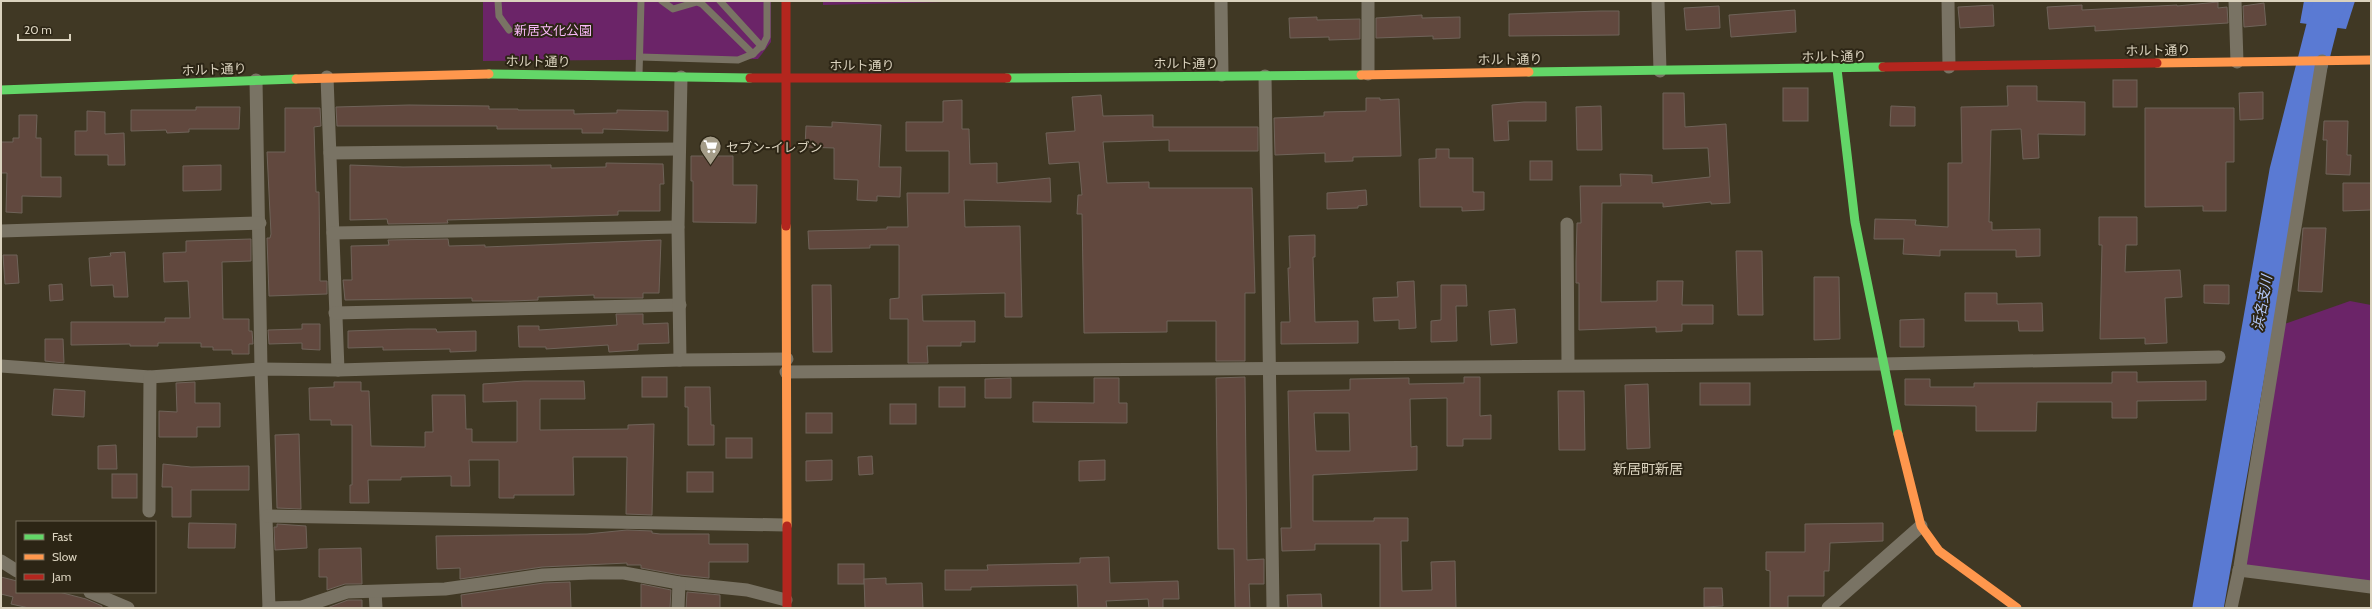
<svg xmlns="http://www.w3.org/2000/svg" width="2372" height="609" viewBox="0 0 2372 609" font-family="Cabin,'Noto Sans JP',sans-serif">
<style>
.green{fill:#6b2468}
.water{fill:#5a7ad3}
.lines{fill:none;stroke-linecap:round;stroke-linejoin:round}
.river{stroke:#5a7ad3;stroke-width:31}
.building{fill:#61483e;stroke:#6f6359;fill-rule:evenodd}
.lane{stroke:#797364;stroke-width:7}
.street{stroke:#797364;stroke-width:13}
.fast{stroke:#63d668;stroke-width:9}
.slow{stroke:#ff974d;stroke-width:9}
.jam{stroke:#b3261e;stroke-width:9}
.labels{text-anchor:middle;stroke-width:4;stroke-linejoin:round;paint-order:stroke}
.park-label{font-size:13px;fill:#f8b8f7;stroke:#2c2515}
.street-label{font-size:13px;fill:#dad2be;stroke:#2c2515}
.poi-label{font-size:13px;fill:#dad2be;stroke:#2c2515;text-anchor:start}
.water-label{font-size:14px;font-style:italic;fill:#b5cafc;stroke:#2c2515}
.neighbourhood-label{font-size:14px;fill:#dad2be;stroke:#2c2515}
</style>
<rect width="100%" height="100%" fill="#403824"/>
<g class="green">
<path d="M483,1H771V42L758,59L483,61Z"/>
<path d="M823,1H984L823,5Z"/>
<path d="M2350,301L2371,305V583L2240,566L2279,326Z"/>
</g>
<path class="water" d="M2304,1H2355L2346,29L2300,23Z"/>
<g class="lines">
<path class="river" d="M2208,608L2285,171L2325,14L2331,1"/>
</g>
<g class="building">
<path d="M2218,2V8L2227,7L2228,23L2095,31V26L2049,29L2047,7L2082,5V10L2177,5V6Z"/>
<path d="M2264,3L2266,25L2244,27L2243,6Z"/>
<path d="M1993,5L1994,26L1960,28L1958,7Z"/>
<path d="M1719,6L1720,28L1686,30L1684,8Z"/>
<path d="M1795,10L1796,32L1731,37L1729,15Z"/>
<path d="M1600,11H1619V35L1509,36V14Z"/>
<path d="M1422,15V18L1460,17V38L1433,39V36L1376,38V18Z"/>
<path d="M1317,17V20L1360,19V39L1329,40V37L1290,38L1289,18Z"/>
<rect x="2113" y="80" width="24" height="27"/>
<path d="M2007,86H2037V101L2085,102V135L2038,134L2039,158L2023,159L2021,129L1991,130L1989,222H1992V230L2040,229V256L2016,257V250H1940V256L1903,254L1904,239H1874L1875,219L1916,220L1915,225L1948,227V163H1962L1961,107L2008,106Z"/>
<rect x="1783" y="88" width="25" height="33"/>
<path d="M2263,92V119L2240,120L2239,93Z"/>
<path d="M1663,93H1684L1685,127L1726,124L1730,203L1711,204V202L1663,207V203H1602L1601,302L1657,301V281H1683L1682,305H1713V324H1682V331L1656,332V327L1579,330V283H1576V262L1577,223H1581L1580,186H1621L1620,174L1652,175V183L1710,177L1708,148L1663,149Z"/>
<path d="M1101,95L1103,116L1153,115V127H1258V151H1169V140L1103,142L1107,183L1149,182V188H1252L1255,293H1245V361H1216V321H1167V332L1084,333L1082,214H1077L1078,195H1082L1079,162L1049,164L1046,133L1075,131L1072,97Z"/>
<path d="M1366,98H1380V100L1399,99L1401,156L1353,157V161L1325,162V153L1275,155L1274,118L1324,116V112L1366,111Z"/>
<path d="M962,100V129H969L970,164L997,163V183L1050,178L1051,202L964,200L965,227L1020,226L1022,317H1005V293L922,295L923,321H975V342H961V346H927L928,363H908V319H890V299L899,298V245H870V248L809,249L808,231L887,229V227H908L907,193H949V151H906V122H943V101Z"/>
<path d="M1524,102H1546V121H1508L1509,140L1494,141L1492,105Z"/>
<path d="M409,105L489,106V109H518V110H574V114L617,113V110L668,111V131L603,129V133H582V129H497V126H337L336,107Z"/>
<path d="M1601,106L1602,150H1577L1576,107Z"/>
<path d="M1891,106L1915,107V126H1890Z"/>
<path d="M196,107H240L239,129H189V132L167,133L166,130L131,131V110H196Z"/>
<path d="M285,108H320L321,126L314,127L316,192H319L320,275V281H327V294L269,296L267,238H270L271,234L267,152H285Z"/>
<path d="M2145,108H2234V162H2226V211H2203V206L2145,207Z"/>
<path d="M87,111L105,112V134L124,133L125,165H108V155H75V131H87Z"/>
<path d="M19,115H37L36,138H41V177H61V197L22,196V213L6,212L7,173H1V142H13V138H19Z"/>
<path d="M2324,121H2348L2347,155H2351L2350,175L2326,174L2327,140H2323Z"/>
<path d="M832,122L881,125L879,167H901L900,197L877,196V201L857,200L858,180L834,179V148L805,147L806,126L832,127Z"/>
<path d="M1436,149H1449V158H1473V192H1484V210L1462,211V207H1420L1419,159L1436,158Z"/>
<path d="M691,156H733V185H757L756,223L693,222V181H691Z"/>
<rect x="1530" y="161" width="22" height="19"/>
<path d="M606,163L663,164L664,184H660V211H618V215L447,220L448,223L388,224L387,219L350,220V165L403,167L551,165V168L606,167Z"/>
<path d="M221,165V190L183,191V166Z"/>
<path d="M2343,183H2371V210L2343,211Z"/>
<path d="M1366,190L1367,205L1358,206V208L1327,209V193Z"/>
<path d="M2099,217H2137V245H2126L2125,272L2180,270L2182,297L2165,298L2167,343L2145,344V338L2100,339L2102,245H2099Z"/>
<path d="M2303,228H2326L2322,292L2298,291Z"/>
<path d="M1315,235V257H1313L1315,322L1358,321V343L1281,344V322H1290L1288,268H1290L1289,236Z"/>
<path d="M251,239V261L222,262L223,319H249V331H252L253,344H249V354H232V350H213V347H201V343H158V346H130V344L71,345V322H165V318H190L188,281L164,282L163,253L186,252V241Z"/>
<path d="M448,239L449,246L485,245V247L661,240L659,293H643V298H594V295L538,297V300L511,301H472V298L345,300L343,280H352L351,246L389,245L388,240Z"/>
<path d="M1736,251H1762L1763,315H1738Z"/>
<path d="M125,252L128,297H114L113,285L91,286L89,258L111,256L110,253Z"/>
<path d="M3,255H17L19,283L5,284Z"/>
<path d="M1814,277H1839L1840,339L1814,340Z"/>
<path d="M1414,281L1416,328L1399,329V320L1374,321L1373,298L1398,297L1397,282Z"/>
<path d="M62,284L63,300L50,301L49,285Z"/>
<path d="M812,285H831L832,352H813Z"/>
<path d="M1441,285H1466L1467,306H1456L1457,341L1431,342V321L1441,320Z"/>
<path d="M2204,285H2229V304L2204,303Z"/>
<path d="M1965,293H1997V304L2042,303L2043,331H2019L2018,321H1965Z"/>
<path d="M1515,309L1517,343L1491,345L1489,311Z"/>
<path d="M616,314H643V324L668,323L669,343L638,344V350L609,352L608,345L546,349V347H519L518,326H539V330L617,325Z"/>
<path d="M1924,319V347H1900V320Z"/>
<path d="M302,324H320V350L302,349V343L269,344L268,330L302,329Z"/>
<path d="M408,329H436L437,332L476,331V351L450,352V349L383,350V347L348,348V331Z"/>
<path d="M45,339H63L64,363L45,361Z"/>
<path d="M2112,372H2137V382L2206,381V400L2137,401V418H2112V402H2037L2036,431H1976V406L1905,405V379H1930V387H1974V383H2112Z"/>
<rect x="642" y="377" width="25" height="20"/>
<path d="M1245,377L1247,560L1264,559V584H1249L1250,608H1235L1234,549H1218L1216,378Z"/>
<path d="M1464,377H1480V416L1491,415V439H1463V446H1447V398L1410,399L1411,447L1417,446V470L1313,475V521H1374V518H1408V541H1401L1402,591L1432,590L1431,562L1455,561L1456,608H1380V544H1315V550L1282,551L1281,528H1291L1288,391L1350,390V379L1409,378V384L1464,383ZM1314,413H1349L1350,451H1316Z"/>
<path d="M1011,378V398H985V379Z"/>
<path d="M1094,378H1119V403H1127V423L1033,422V402L1094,403Z"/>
<path d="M524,381H584L585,399H540V430L628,429V425L654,424L652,515L626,514L627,457H573L574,495H514V498H499V460H469L470,486H451V476L401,477V480H368L369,503H350V485H352V425H331V420H310L309,388L334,387V382H361V391H369L371,446L425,447V432H433L432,395H465L466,429H472V442H517V401L483,402V384Z"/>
<path d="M195,382V403H220V427H197V437H159V411L177,412L176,383Z"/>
<rect x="1700" y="383" width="50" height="22"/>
<path d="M1648,384L1650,448L1627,449L1625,385Z"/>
<path d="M685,387H710L711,425H714V445H688V407H685Z"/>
<rect x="939" y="387" width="26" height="20"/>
<path d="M54,389L85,391L84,417L52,415Z"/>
<path d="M1558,391H1584L1585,450H1559Z"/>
<rect x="890" y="404" width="26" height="20"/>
<rect x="806" y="413" width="26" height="20"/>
<path d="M299,434L301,509L277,508L275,435Z"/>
<rect x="726" y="438" width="26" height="20"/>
<path d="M116,445L117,469H98V446Z"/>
<path d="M872,456L873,474L859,475L858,457Z"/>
<path d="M832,460V480L806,481V461Z"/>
<path d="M1105,460V480L1079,481V461Z"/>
<path d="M163,464L191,467L249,466V490H191V517H172V487H162Z"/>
<rect x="687" y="472" width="26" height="20"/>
<rect x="112" y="474" width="25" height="24"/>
<path d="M189,523L236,524L235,548H188Z"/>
<path d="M1883,523V541L1830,543L1829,571H1824V596H1788V608H1770V571L1766,570V552H1805V524Z"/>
<path d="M277,524L306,526L307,548L275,550L274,527H277Z"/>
<path d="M627,530L652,531V533L660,534H709V544H748V562H709V578L680,575L641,568V565H627V563L542,567L460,579V568L437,569L436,536L587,534Z"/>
<path d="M361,548L362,584H345L327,590V577H319V549Z"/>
<path d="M1109,557L1110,583L1178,581L1179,599H1163V608H1149L1148,599L1106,601L1107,608H1078L1077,585L971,587V590H945V570H988L987,565L1080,563V558Z"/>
<rect x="838" y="564" width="26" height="20"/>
<path d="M1,577L17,581V592H59L86,599L102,606V608H29L11,604L13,597L1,594Z"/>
<path d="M886,578V584L922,583L923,608H865L864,579Z"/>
<path d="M570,582L571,608H462L461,595L544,583Z"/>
<path d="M641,584L671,590L670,608H641Z"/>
<path d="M1704,588H1722L1723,606L1704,607Z"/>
<path d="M687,592L720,595V608H686Z"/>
<path d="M1321,594L1322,608H1288L1287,595Z"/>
<path d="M348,600H362V608H327Z"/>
</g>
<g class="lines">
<g class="lane">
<path d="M498,1L499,16L509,30"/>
<path d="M662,1L673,9L697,2L702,4L753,54L761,46"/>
<path d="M720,1L762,47L767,37V1"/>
<path d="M640,57L738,60L753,54"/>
<path d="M639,75L641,1"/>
</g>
<g class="street">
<path d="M1221,1L1222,75"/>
<path d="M1368,1V74"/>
<path d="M1658,1L1660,71"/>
<path d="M1948,1L1949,67"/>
<path d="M2235,1L2237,62"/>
<path d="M1265,76L1273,608"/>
<path d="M327,77L338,370"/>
<path d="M256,80L261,369L269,608"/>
<path d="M330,153L679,149"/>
<path d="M1567,224L1568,365"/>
<path d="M1,231L260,223"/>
<path d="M333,233L678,227"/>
<path d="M335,313L680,305"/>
<path d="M680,360L678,227L681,77"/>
<path d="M1,366L150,377L261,369L338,370L680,360L787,359"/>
<path d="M786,372L1882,364L2219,357"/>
<path d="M149,511L150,377"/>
<path d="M267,516L785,525"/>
<path d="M1,561L17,571"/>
<path d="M2239,570L2371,587"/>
<path d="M90,592L128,608"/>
<path d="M375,592L376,608"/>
<path d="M269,608L302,607L347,592L445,589L543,575L590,573H624L679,583L747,590L786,600"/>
<path d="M678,608L679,583"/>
<path d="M1828,608L1921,526"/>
<path d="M2231,608L2240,566L2322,61"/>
</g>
<g class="fast">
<path d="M1837,69L1855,222L1898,434"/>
<path d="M1529,72L1883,67"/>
<path d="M489,74L750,78"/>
<path d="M1007,78L1361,75"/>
<path d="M1,90L296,79"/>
</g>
<g class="slow">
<path d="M2157,63L2371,60"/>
<path d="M1361,75L1529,72"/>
<path d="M296,79L489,74"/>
<path d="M786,226L787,526"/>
<path d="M1898,434L1921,526L1939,551L2017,608"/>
</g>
<g class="jam">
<path d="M786,1V226"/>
<path d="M1883,67L2157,63"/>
<path d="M750,78H1007"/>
<path d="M787,526V608"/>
</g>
</g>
<defs>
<symbol id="supermarket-pin" viewBox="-11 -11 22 30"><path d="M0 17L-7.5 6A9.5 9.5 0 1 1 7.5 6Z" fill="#a49c88" stroke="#2c2515"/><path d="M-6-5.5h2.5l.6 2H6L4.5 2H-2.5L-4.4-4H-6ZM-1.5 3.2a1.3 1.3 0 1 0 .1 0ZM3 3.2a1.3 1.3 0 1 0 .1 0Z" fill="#fff"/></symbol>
</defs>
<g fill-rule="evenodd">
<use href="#supermarket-pin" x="698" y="134" width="25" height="34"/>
</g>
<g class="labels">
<g class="park-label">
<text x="553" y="35">新居文化公園</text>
</g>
<g class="street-label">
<text transform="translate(2158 50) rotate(-1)" y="5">ホルト通り</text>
<text transform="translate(1834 56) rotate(-1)" y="5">ホルト通り</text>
<text transform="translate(1510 59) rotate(-1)" y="5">ホルト通り</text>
<text transform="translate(538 61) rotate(1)" y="5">ホルト通り</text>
<text x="1186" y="68">ホルト通り</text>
<text x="862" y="70">ホルト通り</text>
<text transform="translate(214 69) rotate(-2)" y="5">ホルト通り</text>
</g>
<g class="poi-label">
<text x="726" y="152">セブン-イレブン</text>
</g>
<g class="water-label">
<text transform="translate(2262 303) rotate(-80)" y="5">浜名支川</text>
</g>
<g class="neighbourhood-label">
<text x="1648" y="474">新居町新居</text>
</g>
</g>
<rect width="2372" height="609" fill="none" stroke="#dad2be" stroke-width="4"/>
<rect x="16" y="521" width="140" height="72" fill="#2c2515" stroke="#726a59"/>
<rect x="24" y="534" width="20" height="6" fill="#63d668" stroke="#726a59"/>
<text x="52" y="541" font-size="12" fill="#dad2be">Fast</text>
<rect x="24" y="554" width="20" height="6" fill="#ff974d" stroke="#726a59"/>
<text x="52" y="561" font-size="12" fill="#dad2be">Slow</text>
<rect x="24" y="574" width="20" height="6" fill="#b3261e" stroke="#726a59"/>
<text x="52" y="581" font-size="12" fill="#dad2be">Jam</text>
<path d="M18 34v6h52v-6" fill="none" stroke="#dad2be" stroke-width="2"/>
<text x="24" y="34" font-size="12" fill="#dad2be" stroke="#2c2515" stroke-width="3" paint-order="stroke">20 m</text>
</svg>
